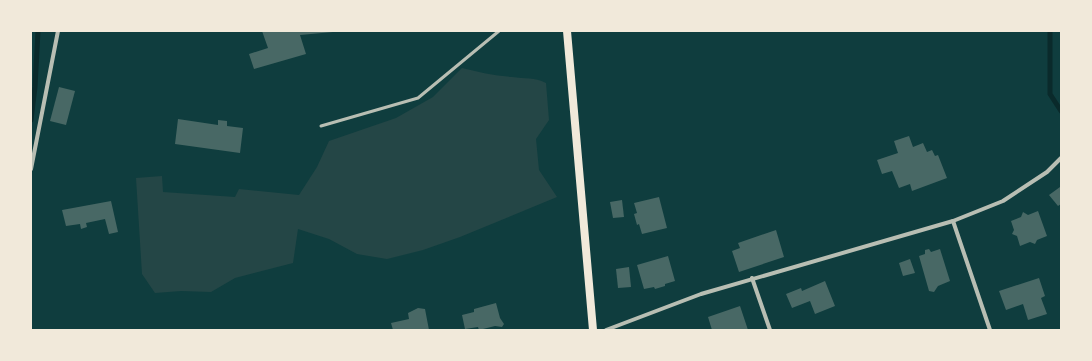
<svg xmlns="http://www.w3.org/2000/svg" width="1092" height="361" viewBox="0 0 1092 361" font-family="Mulish,sans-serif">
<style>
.green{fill:#244646}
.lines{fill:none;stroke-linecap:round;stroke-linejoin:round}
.stream{stroke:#0a2a2b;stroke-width:5}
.building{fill:#486865}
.service{stroke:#b8beb3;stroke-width:3}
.minor{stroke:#b8beb3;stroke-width:4}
.secondary{stroke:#f1e9da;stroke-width:8}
</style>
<rect width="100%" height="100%" fill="#0f3d3e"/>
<path class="green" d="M462,68C478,72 495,76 512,77C525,79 534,77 546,83L549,120L536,139L539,170L557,197L460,237L423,250L387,259L357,254L329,239L298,229L293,263L235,278L211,292L181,291L155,293L142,274L136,178L162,176L163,192L235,197L239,189L299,195L317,167L329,141L396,118L433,97Z"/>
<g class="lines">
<g class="stream">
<path d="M1050,31V94L1061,111"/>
<path d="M31,120L35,87L38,31"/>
</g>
</g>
<g class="building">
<path d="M262,31H333V32L300,35L306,54L254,69L249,54L268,48Z"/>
<path d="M59,87L75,91L66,125L50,121Z"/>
<path d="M178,119L218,125V120L227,121V126L243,128L240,153L175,144Z"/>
<path d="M909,136L913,147L923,143L927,152L932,150L935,156L938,155L947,178L912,191L910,184L899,188L892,171L882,174L877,160L898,153L894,141Z"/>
<path d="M1060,187L1061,204L1058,206L1049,195Z"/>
<path d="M659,197L667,228L642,234L639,224L637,225L634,214L637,213L634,203Z"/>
<path d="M622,200L624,217L613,218L610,202Z"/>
<path d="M111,201L118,232L109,234L105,219L86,223L87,227L81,229L80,224L66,226L62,210Z"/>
<path d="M1038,211L1047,236L1037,240L1035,244L1030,242L1020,246L1017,236L1012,234L1014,230L1011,221L1021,217L1023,212L1028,215Z"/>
<path d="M776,230L784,257L739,272L732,251L740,248L738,243Z"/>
<path d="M929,249L931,252L940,249L950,281L938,286L934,292L929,291L919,256L925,254V250Z"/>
<path d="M668,256L675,281L665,284V286L655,289L654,287L644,289L637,265Z"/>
<path d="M910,259L915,273L903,276L899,263Z"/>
<path d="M629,267L631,287L618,288L616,269Z"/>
<path d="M1039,278L1045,296L1041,298L1047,314L1028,320L1023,304L1006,310L999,291Z"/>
<path d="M825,281L835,306L815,314L810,301L792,308L786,294L801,288L802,291Z"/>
<path d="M496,303L500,318L504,324L502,327L495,326L479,330L478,327L465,329L462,315L474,312V309Z"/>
<path d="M740,306L748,330H712L708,317Z"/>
<path d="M418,308L425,309L429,330H393L391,323L409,319L408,313Z"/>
</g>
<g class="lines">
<path class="service" d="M321,126L418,98L499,31"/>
<g class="minor">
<path d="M31,169L58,31"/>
<path d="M953,221L990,330"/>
<path d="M752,278L770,330"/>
<path d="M606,330L701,294L953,221L1003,201L1047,172L1061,158"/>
</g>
<path class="secondary" d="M567,31L593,330"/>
</g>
<rect width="1092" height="361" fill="none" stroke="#f1e9da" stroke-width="64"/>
</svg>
